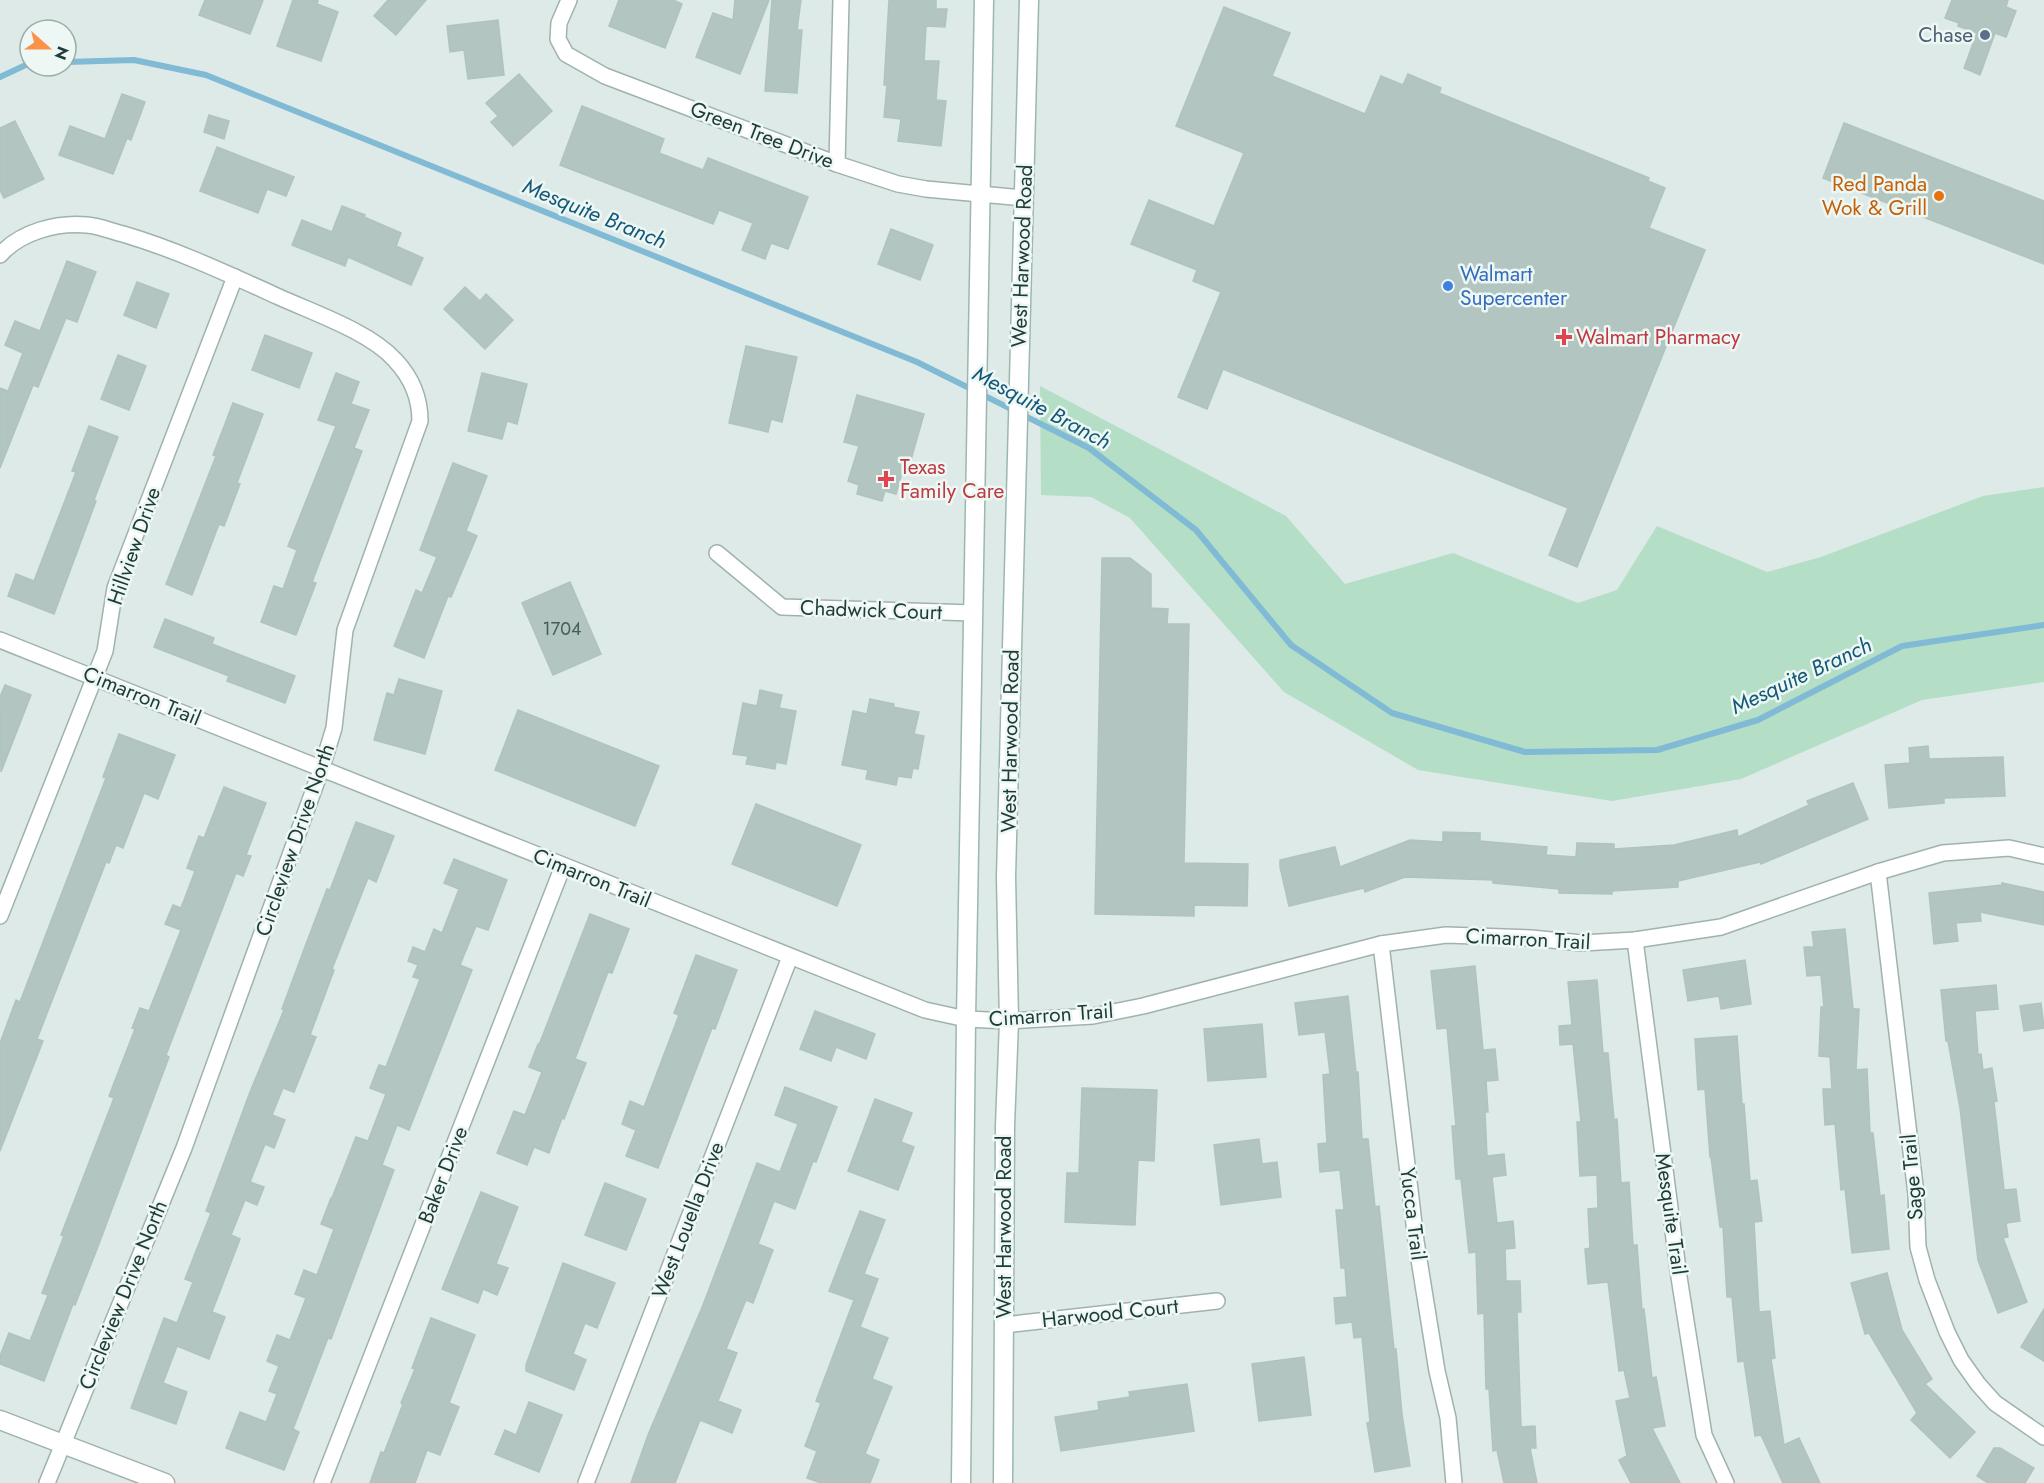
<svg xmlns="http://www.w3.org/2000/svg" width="2044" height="1483" viewBox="0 0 2044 1483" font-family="Jost,sans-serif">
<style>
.green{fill:#b4dec6}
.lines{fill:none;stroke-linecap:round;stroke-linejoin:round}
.stream{stroke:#80bad4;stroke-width:6}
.building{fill:#b2c5c0;stroke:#afc4bf;stroke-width:1.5}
.minor-casing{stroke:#a0b2af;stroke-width:18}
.tertiary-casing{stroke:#a0b2af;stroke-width:21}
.secondary-casing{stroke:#9cb7b1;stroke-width:21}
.minor{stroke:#fff;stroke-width:15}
.tertiary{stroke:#fff;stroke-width:18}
.secondary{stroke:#fff;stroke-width:18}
.service-dot{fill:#5c6f8a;stroke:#edf7f4;stroke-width:2}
.food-dot{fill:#e8710a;stroke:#edf7f4;stroke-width:2}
.shop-dot{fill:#3f7fe0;stroke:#edf7f4;stroke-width:2}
.health-dot{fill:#e0444e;stroke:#edf7f4;stroke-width:2}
.labels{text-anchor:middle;stroke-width:5;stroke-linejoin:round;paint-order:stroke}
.number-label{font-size:18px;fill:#435e59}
.service-label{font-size:21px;fill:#4e5e75;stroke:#edf7f4;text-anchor:end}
.street-label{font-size:21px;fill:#1e3b37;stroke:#edf7f4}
.food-label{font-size:21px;fill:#c56008;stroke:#edf7f4;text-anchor:end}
.shop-label{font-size:21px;fill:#366cbe;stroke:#edf7f4;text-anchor:start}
.health-label{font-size:21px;fill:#be3a42;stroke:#edf7f4;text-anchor:start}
.water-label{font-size:22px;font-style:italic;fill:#15597a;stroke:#edf7f4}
</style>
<rect width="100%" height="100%" fill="#ddeae7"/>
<path class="green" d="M1040,386L1286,516L1345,584L1453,553L1578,603L1617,590L1657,526L1767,572L1821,557L1983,496L2044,487V682L1922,700L1741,779L1612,801L1418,770L1284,692L1130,518L1091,497L1041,495Z"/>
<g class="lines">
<g class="stream">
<path d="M66,62L134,60L206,75L917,362L1089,448L1196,530L1291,645L1392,713L1525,752L1657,750L1758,720L1902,646L2044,625"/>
<path d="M0,77L30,63"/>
</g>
</g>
<g class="building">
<path d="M205,0H263L250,34L199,15Z"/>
<path d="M293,0H318L317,4L338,12L321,61L277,46Z"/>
<path d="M388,0H426L396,35L374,16Z"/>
<path d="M619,0H673L682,4L665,48L609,26Z"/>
<path d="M735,0H769L740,74L696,57L713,13L733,20Z"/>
<path d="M772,0H801L797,30H802L797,93L765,91Z"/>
<path d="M889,0H936V9H947L945,27L926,26L924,61H939L936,100L946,101L941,146L898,141L901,119L884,117L887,85H884Z"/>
<path d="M1952,0H2008L2006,7L2016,11L2006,37L1995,33L1980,75L1964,68L1977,33L1958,26L1959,23L1945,18Z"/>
<path d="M1224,7L1290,33L1272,76L1365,114L1381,76L1403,85L1408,74L1441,88L1439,93L1649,178L1648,181L1665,188L1649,228L1705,250L1577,567L1549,555L1568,508L1223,369L1207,409L1178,397L1221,292L1193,281L1197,270L1131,244L1149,200L1214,226L1244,153L1176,126Z"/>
<path d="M498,20L504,75L468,79L464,50L450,52L447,26Z"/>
<path d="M519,74L552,111L513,146L491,122L498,116L486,103Z"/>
<path d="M122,94L145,102L131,140L127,138L113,174L59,155L70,126L105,139Z"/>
<path d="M582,106L664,139L659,153L703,170L708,158L808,197L788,249L771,243L765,259L742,250L753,223L719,210L713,224L560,165Z"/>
<path d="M209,115L229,121L224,139L204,132Z"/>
<path d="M15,121L44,179L4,198L0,190V128Z"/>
<path d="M1844,123L2044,201V264L1823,178Z"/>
<path d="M217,147L294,177L286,196L267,189L258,213L200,191Z"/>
<path d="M342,206L365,215L364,217L401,233L396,246L423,258L411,285L348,257L345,266L292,245L302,220L332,232Z"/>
<path d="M891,229L933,245L920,280L878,264Z"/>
<path d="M67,261L96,272L77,322L66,318L38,387L33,385L0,468V388L8,391L23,353L5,345L15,321L40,331Z"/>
<path d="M137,282L169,294L156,328L124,315Z"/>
<path d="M465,287L480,301L486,294L513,320L485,349L444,309Z"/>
<path d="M265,335L312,353L299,388L252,370Z"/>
<path d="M746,346L797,357L782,422L771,419L768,432L729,423Z"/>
<path d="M118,355L146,366L129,410L101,399Z"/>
<path d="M336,373L359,382L351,404L369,410L354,448L362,451L312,582L316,583L296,635L261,622L274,586L283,589L297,550L288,546L336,426L318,420Z"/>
<path d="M482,373L527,384L517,424L507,421L502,439L468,431Z"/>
<path d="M857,395L924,414L911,460L906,459L896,494L885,491L882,501L857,494L859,485L848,481L859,446L844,442Z"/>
<path d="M233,403L263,414L237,483L240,484L224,526L219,524L192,595L166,584L216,456L213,455Z"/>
<path d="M89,426L118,437L94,500L96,501L54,614L8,596L16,574L34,581L76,472L72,471Z"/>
<path d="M453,463L487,476L466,531L477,536L451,597L448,596L424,658L394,646L416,590L422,593L437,557L420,550Z"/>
<path d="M1102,558H1130L1151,574V608L1168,609L1167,624H1189L1184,863L1248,864L1247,906L1194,905V916L1095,914Z"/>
<path d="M570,582L601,654L553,675L522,603Z"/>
<path d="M165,619L214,638L212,644L295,676L285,703L227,681L229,676L154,647Z"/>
<path d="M399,679L442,691L425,754L374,740L387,693L394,695Z"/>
<path d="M5,685L31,695L1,772L0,697Z"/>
<path d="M760,690L782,695L779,708L796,711L786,764L776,762L775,769L746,764L748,756L733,754L743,703L757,706Z"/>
<path d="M870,699L894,704L893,707L919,712L914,734L924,736L918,769L913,768L911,778L898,776L896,785L866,779L868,770L842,765L853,711L867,714Z"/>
<path d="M518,710L659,766L635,826L495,770Z"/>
<path d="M119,734L175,755L158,799L144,793L123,848L116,845L109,863L106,862L37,1039L43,1041L0,1151V1043L16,1000L20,1002L106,778L103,777Z"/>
<path d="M1928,746L1929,759L2003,757L2005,796L1944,798V803L1889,808L1885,765L1910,763L1909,748Z"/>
<path d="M1853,783L1868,819L1761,864L1760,862L1678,881V887L1612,891V894L1559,893V889L1493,883V880L1405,877L1365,892L1364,888L1289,906L1280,867V860L1335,847L1340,867L1410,840L1443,842V832L1480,833V841L1547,847L1546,855L1576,857L1577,843L1614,844V849L1674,845L1737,830L1738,837L1809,805L1807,801Z"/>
<path d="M224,787L266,803L246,855L251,856L243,876L236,873L166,1055L169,1057L97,1249L75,1305L73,1304L44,1381L0,1364V1356L9,1333L30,1341L48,1295L42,1293L64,1236L61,1235L114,1098L109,1096L135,1029L132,1028L140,1008L149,1011L181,930L165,924L173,905L181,908L195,871L187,868L199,836L204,838Z"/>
<path d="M756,804L861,845L837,906L732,864Z"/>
<path d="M356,822L394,836L376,882L368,878L332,969L334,970L310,1035L316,1037L294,1092L283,1088L272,1115L285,1120L274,1148L265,1144L250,1182L264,1187L257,1205L245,1200L231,1235L240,1239L212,1312L225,1317L209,1359L177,1346L163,1383L187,1392L176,1424L131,1408L164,1318L177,1323L193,1282L185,1279L211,1213L206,1211L250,1092L284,1010L282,1009L306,944L327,889L330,890Z"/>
<path d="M454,859L507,880L488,930L476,926L460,965L472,970L409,1130L397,1125L382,1165L394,1170L331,1339L328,1338L293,1429L299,1432L284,1470L226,1448L240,1412L266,1422L277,1394L269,1391L279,1366L267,1361L277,1335L290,1340L306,1298L295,1294L304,1270L317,1275L334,1229L321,1224L331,1198H332L356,1137L368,1141L386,1094L370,1088L379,1065L386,1067L420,979L413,977L418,965L408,961L413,947L425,952L434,929L442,933L459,889L444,883Z"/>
<path d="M2002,883L2044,892V925L1980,912L1981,921L1956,923L1958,941L1934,944L1929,893L2002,885Z"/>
<path d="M590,914L629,929L612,973L608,972L575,1059L586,1063L564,1119L562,1118L549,1153L534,1147L527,1165L497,1153L514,1111L525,1115L542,1072L529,1067L538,1044L539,1045Z"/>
<path d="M1845,929L1853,1009H1859L1856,1070L1867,1069L1870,1133H1873L1880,1196L1884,1195L1889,1249L1852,1253L1845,1189L1841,1190L1835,1124L1825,1125L1823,1089H1832L1830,1057L1819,1056L1821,1007H1824L1821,975L1807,976L1804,947H1814L1812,932Z"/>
<path d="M696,955L737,970L715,1029L712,1028L658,1168L626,1156L636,1130L622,1124L630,1101L644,1107L679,1015L674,1013Z"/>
<path d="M1745,960L1751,1004L1721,1009L1719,996L1688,1001L1683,970Z"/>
<path d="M1475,966L1483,1050L1495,1049L1498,1080L1486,1081L1488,1112H1485L1487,1156L1504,1154L1506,1175L1492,1177L1497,1223L1513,1221L1515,1248L1505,1249L1506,1281H1520L1521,1312H1517L1521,1427L1535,1426L1536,1448H1530L1537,1483H1504L1497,1450L1493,1451L1489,1389H1486L1484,1313L1478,1314L1476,1252L1469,1253L1461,1179H1456L1452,1126H1456L1447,1028L1437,1029L1431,971Z"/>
<path d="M1597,980L1603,1053H1608L1614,1120L1617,1119L1621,1183L1629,1182L1633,1245H1637L1642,1310L1644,1309L1652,1378L1656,1377L1665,1426L1652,1428L1680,1483H1631L1619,1460L1627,1456L1616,1401L1630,1398L1624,1370L1619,1371L1608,1282L1588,1284L1585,1249L1590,1248L1588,1209L1598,1208L1597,1175L1580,1176L1577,1122H1581L1573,1044L1560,1045L1559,1026L1572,1025L1568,982Z"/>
<path d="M1996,985L1998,1009L1975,1011L1978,1055L1981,1054L1983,1070L1992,1068L1997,1101L1994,1102L2004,1190L2016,1189L2020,1221L2006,1223L2008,1237L2003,1238L2027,1302L1998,1313L1978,1260L1960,1108L1948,1041H1946L1941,990Z"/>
<path d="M1348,996L1356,1072H1358L1362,1139H1368L1375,1207L1379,1206L1394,1349H1396L1402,1414L1410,1466L1375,1472L1367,1423L1370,1422L1362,1337L1354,1338L1352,1322L1336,1324L1334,1298L1347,1297L1345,1268H1341L1336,1210H1344L1340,1170L1320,1172L1318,1144L1327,1143L1323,1075L1330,1074L1325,1032L1299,1035L1295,1003Z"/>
<path d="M2041,1003L2044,1028L2024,1031L2020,1006Z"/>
<path d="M815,1011L875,1034L866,1059L836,1047L831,1061L800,1049Z"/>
<path d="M1262,1024L1266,1077L1208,1081L1204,1029Z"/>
<path d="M1737,1036L1742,1104H1744L1750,1181L1757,1180L1762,1221L1754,1222L1759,1312L1770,1311L1775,1358L1771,1359L1784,1445L1799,1438L1820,1483H1783L1761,1435L1755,1436L1744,1361L1738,1362L1732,1297H1727L1723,1227H1720L1711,1157H1710L1705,1089L1698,1090L1695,1039Z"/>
<path d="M785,1087L837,1107L816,1162L813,1161L795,1209L774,1201L758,1244L773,1250L753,1303L746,1300L726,1349L737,1353L718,1401L741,1410L732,1433L700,1420L675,1483H631L648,1435L703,1305L757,1163L780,1172L798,1124L775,1115Z"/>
<path d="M1082,1088L1157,1090L1154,1161L1138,1160L1135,1225L1065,1222L1067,1173H1079Z"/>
<path d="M875,1099L912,1113L901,1142L914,1147L898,1190L848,1171Z"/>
<path d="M1259,1139L1262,1164L1277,1162L1281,1197L1221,1205L1214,1145Z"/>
<path d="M605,1183L646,1199L626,1250L585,1235Z"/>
<path d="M481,1192L518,1207L496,1264L508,1268L497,1295L483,1289L478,1303L442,1289Z"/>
<path d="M860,1211L885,1220L864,1274L878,1279L860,1327L888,1338L872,1379L892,1387L865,1454L879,1460L870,1483H821L807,1478L817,1451L805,1446L821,1403L816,1401L854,1300L829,1291Z"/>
<path d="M563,1263L615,1283L597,1328L585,1323L573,1354L586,1360L574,1390L526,1371V1365Z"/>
<path d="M1887,1273L1902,1330L1932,1379L1925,1384L1975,1432L1950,1458L1911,1420L1917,1413L1869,1333L1865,1334L1851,1283Z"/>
<path d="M2044,1309V1361L2021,1347Z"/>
<path d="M431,1318L475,1335L449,1403L459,1407L440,1455L427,1450L415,1483H370L381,1452L384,1453L403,1404L401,1403L415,1369L412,1368Z"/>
<path d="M1304,1357L1311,1415L1259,1421L1252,1364Z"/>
<path d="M1187,1384L1194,1431L1061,1451L1055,1417L1099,1410L1098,1402L1130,1397L1129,1392Z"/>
<path d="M529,1402L562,1415L539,1472L495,1454L505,1430L516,1435Z"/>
<path d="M1994,1448H2000L2034,1468L2025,1483H1988L1977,1476Z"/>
</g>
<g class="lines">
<defs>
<g id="minor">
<path d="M569,0L559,23L558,39L566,54L605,76L837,164L898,184L926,189L1023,198"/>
<path d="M837,164L841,0"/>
<path d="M0,255C20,232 57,222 87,225C99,226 111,231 123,234C177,250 228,274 279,297C314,313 370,332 395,360C411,377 420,398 420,421L345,630L334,728L322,767L184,1148L47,1483"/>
<path d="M717,553L782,607L973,613"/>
<path d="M0,640L925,1010L966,1019L1009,1021L1093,1016L1143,1006L1381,944L1446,935L1531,938L1582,943L1635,940L1721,927L1878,872L1943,853L2009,848L2044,856"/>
<path d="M1878,872L1916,1194L1918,1247L1927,1280L1947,1332L1961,1360L1978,1384L1995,1403L2044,1437"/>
<path d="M0,916L105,651L115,588L235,277"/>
<path d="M1635,940L1679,1277L1704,1435L1726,1483"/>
<path d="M1381,944L1416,1241L1437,1371L1448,1418L1454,1483"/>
<path d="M1004,1325L1217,1301"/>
<path d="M322,1483L563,866"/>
<path d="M586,1483L790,957"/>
</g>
<path id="tertiary" d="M0,1420L165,1483"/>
<g id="secondary">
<path d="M961,1483L966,1019L984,0"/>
<path d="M1003,1483L1005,1126L1009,1021L1006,877L1029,0"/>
</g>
</defs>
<use href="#minor" class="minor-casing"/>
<use href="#tertiary" class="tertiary-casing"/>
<use href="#secondary" class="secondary-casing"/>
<use href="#minor" class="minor"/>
<use href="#tertiary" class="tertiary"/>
<use href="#secondary" class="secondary"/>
</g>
<circle class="service-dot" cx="1985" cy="35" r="6"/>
<circle class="food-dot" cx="1939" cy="196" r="6"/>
<circle class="shop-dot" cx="1448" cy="286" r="6"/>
<g class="health-dot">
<path d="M1561 328h6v6h6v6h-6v6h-6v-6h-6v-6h6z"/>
<path d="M883 470h6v6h6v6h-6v6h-6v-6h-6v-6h6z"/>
</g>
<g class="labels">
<g class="number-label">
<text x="562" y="635">1704</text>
</g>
<g class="service-label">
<text x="1973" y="42">Chase</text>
</g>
<g class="street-label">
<text transform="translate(762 135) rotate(21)" y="7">Green Tree Drive</text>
<text transform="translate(1022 256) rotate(-88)" y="7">West Harwood Road</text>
<text transform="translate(134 546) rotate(-71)" y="7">Hillview Drive</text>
<text transform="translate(871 610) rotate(2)" y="7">Chadwick Court</text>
<text transform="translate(142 696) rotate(22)" y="7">Cimarron Trail</text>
<text transform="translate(1010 741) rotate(-89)" y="7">West Harwood Road</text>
<text transform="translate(295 840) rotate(-71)" y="7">Circleview Drive North</text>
<text transform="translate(592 878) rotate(22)" y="7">Cimarron Trail</text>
<text transform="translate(1528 939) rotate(3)" y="7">Cimarron Trail</text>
<text transform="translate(1051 1015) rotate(-4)" y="7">Cimarron Trail</text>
<text transform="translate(443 1175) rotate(-69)" y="7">Baker Drive</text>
<text transform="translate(1912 1177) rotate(-95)" y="7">Sage Trail</text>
<text transform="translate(1413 1214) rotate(83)" y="7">Yucca Trail</text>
<text transform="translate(1671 1214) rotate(82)" y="7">Mesquite Trail</text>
<text transform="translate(688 1220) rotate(-69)" y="7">West Louella Drive</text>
<text transform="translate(1004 1227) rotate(-90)" y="7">West Harwood Road</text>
<text transform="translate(123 1295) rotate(-68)" y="7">Circleview Drive North</text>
<text transform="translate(1110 1313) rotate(-6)" y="7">Harwood Court</text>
</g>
<g class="food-label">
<text x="1927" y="191">Red Panda<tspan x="1927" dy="24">Wok &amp; Grill</tspan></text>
</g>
<g class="shop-label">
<text x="1460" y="281">Walmart<tspan x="1460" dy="24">Supercenter</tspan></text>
</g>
<g class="health-label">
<text x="1576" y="344">Walmart Pharmacy</text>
<text x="900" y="474">Texas<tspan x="900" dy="24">Family Care</tspan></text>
</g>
<g class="water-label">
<text transform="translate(595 213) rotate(22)" y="8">Mesquite Branch</text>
<text transform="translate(1042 407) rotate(28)" y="8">Mesquite Branch</text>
<text transform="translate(1801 675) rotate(-25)" y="8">Mesquite Branch</text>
</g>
</g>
<g transform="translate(48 48) rotate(111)"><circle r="28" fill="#edf7f4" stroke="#9aaca8" stroke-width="1.5"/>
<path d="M0-4.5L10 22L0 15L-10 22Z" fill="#fc924a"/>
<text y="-9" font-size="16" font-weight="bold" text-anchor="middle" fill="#1e3b37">N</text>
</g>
</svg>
